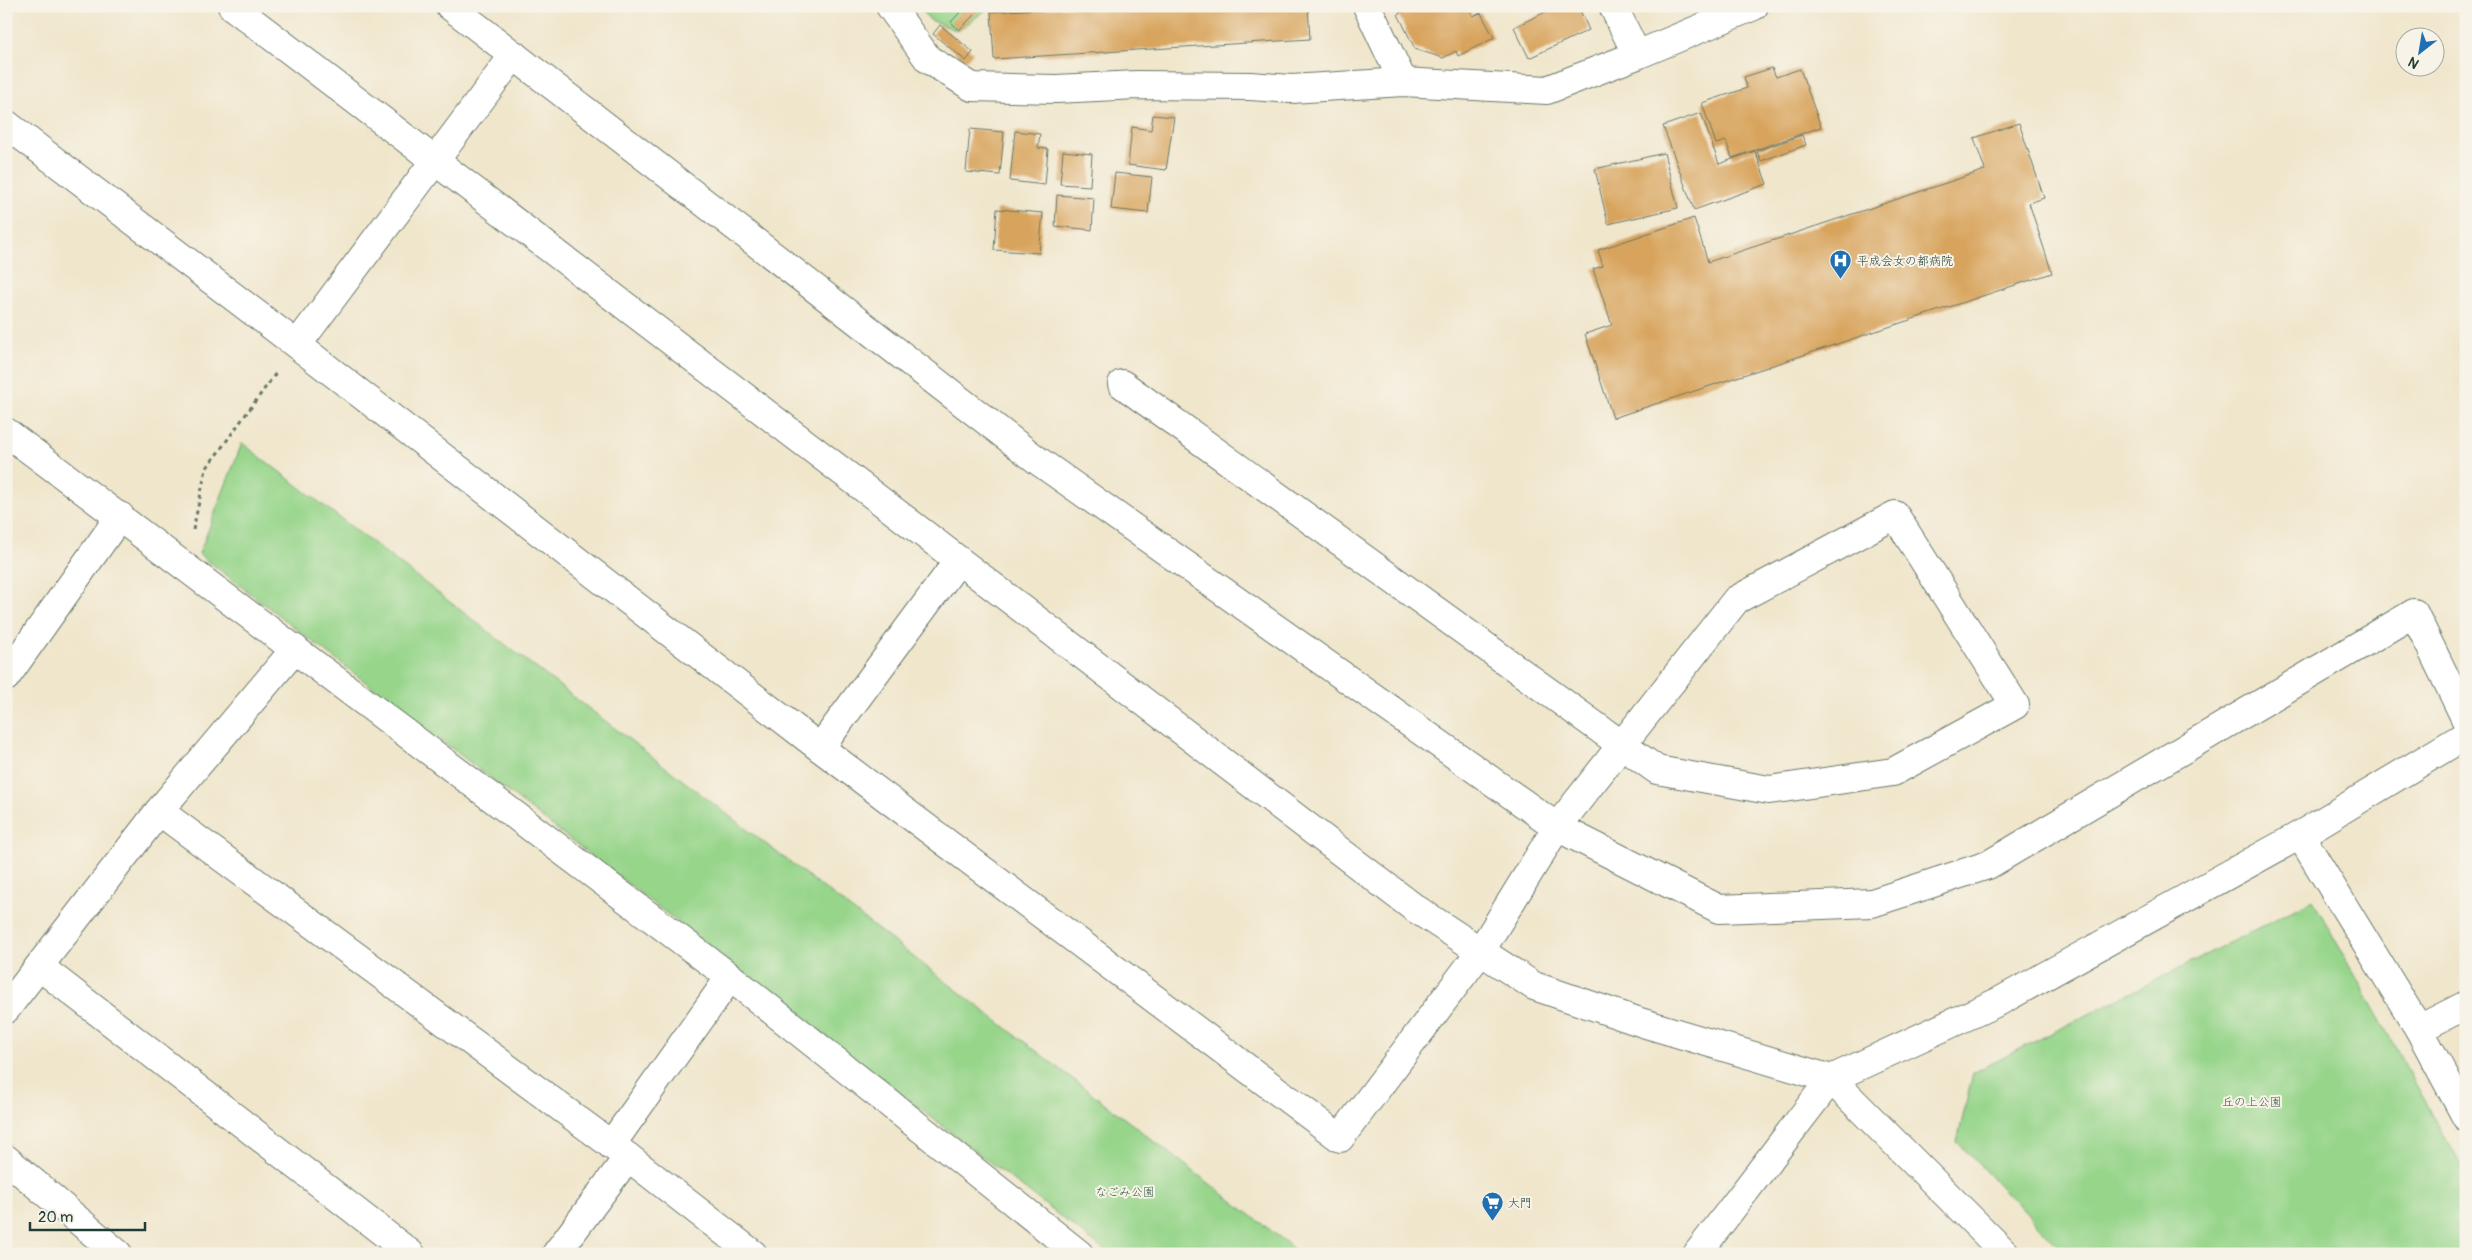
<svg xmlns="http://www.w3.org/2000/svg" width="2472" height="1260" viewBox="0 0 2472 1260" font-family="Pangolin,'Klee One',sans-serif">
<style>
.green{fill:#97d58b;stroke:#5b8960}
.building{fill:#d8a45d}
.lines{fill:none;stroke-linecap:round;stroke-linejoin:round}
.minor-casing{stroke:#687869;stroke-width:30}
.tertiary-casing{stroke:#687869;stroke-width:30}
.path{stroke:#687869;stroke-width:3;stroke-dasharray:4 4;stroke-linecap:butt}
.minor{stroke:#fff;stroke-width:28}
.tertiary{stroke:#fff;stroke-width:28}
.labels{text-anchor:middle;stroke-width:4;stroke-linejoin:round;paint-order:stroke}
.poi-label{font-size:12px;fill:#1f3d34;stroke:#f7f3e8;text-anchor:start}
.park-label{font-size:12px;fill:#375b45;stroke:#f7f3e8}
</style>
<rect width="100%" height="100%" fill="#f7f3e8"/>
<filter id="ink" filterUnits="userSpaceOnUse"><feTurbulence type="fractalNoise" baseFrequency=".02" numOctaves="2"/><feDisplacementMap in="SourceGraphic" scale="10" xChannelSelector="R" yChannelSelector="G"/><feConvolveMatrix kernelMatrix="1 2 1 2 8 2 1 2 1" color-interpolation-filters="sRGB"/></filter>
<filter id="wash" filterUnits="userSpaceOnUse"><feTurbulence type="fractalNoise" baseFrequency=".0096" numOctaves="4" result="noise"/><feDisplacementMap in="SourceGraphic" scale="20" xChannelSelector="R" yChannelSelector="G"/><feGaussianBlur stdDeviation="1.12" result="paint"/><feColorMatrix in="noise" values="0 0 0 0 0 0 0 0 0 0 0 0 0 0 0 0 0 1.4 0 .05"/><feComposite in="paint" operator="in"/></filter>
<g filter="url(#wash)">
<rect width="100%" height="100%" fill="#f0e6cc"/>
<g class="green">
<path d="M918,6H991L958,31L930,20Z"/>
<path d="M242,443L1282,1239L1299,1254H1109L199,554Z"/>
<path d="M2313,900L2466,1174V1254H2066L1957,1142L1973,1073Z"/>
</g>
<g id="blocks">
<g class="building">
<path d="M966,6H983L959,30L951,22Z"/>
<path d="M1085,6H1308L1310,39L994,59L991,12Z"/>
<path d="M1413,6H1468L1473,16L1481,13L1494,38L1458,56L1456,51L1443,58L1415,49L1398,14Z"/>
<path d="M1558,6H1578L1589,30L1529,58L1514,27Z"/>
<path d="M940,25L973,52L966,61L933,34Z"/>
<path d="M1772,68L1776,77L1800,69L1821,127L1732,158L1726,141L1716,144L1702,103L1747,88L1744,77Z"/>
<path d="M1701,113L1719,164L1755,151L1767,184L1694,210L1663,126Z"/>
<path d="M1153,115L1174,117L1166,170L1128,165L1132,127L1151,130Z"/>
<path d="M2019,123L2044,198L2029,203L2052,273L1613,418L1585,334L1612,325L1593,269L1603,266L1598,250L1694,218L1708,262L1985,170L1974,138Z"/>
<path d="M970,129L1004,132L1000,175L966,172Z"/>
<path d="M1015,131L1040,134L1038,148L1048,149L1045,185L1010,181Z"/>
<path d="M1802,135L1806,145L1761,161L1757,151Z"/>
<path d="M1063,151L1092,154L1090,186L1060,184Z"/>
<path d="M1664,153L1678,208L1608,224L1595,169Z"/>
<path d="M1115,173L1152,177L1148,213L1111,209Z"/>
<path d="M1057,195L1094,198L1092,230L1055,226Z"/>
<path d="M997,209L1043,213L1039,253L994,250Z"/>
</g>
</g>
</g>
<g filter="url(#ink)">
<use href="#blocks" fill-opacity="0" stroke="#687869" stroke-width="1"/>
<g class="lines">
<defs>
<g id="minor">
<path d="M450,6L1037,460L1557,827L1719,909L1872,903L1988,865L2414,613L2466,720"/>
<path d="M890,6L928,59L972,87L1056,89L1137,85L1250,86L1291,89L1403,82L1547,90L1637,55L1754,6"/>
<path d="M1367,6L1403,82"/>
<path d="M1613,6L1637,55"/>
<path d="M6,124L297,345L820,748L1340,1138L1480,952L1557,827L1736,600L1895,515L2015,705L1893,772L1769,790L1657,770L1622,745L1122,384"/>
<path d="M297,345L514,55"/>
<path d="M6,432L730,977L1079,1254"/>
<path d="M6,677L120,516"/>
<path d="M820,748L958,561"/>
<path d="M159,811L628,1157L753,1254"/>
<path d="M2300,835L2419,1029L2466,1117"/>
<path d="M40,967L411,1254"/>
<path d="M6,1009L159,811L295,649"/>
<path d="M2419,1029L2466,1005"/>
<path d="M611,1145L730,977"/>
<path d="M6,1159L118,1254"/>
<path d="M556,1254L628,1157"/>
</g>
<g id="tertiary">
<path d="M232,6L1413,907L1534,986L1643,1023L1831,1079L2006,1254"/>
<path d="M1697,1254L1831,1079L2000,1001L2300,835L2466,735"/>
</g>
</defs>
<use href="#minor" class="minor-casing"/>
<use href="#tertiary" class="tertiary-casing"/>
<path class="path" d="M193,530L206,469L276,373"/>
<use href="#minor" class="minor"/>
<use href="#tertiary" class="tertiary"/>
</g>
</g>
<defs>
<symbol id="hospital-pin" viewBox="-11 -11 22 30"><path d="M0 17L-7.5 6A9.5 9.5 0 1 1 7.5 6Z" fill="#1f6fb2" stroke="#f7f3e8"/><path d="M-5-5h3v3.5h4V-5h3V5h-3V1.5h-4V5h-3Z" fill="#fff"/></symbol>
<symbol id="supermarket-pin" viewBox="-11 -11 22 30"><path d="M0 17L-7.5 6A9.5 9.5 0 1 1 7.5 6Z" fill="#1f6fb2" stroke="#f7f3e8"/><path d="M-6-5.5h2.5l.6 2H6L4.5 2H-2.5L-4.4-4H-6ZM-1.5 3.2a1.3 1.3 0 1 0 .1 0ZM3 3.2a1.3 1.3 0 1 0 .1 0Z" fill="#fff"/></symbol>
</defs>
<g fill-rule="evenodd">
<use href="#hospital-pin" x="1828" y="248" width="25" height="34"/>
<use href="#supermarket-pin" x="1480" y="1190" width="25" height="34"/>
</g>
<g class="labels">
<g class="poi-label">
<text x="1857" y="265">平成会女の都病院</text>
<text x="1508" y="1207">大門</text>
</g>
<g class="park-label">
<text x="2252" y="1106">丘の上公園</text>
<text x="1125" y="1196">なごみ公園</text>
</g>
</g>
<rect width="2472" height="1260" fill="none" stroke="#f7f3e8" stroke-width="25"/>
<g transform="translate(2420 52) rotate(211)"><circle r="24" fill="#f7f3e8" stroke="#a1aaa0"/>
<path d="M0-4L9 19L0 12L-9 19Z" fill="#1f6fb2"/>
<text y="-8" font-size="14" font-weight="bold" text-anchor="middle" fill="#1f3d34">N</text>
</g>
<path d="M30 1222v8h115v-8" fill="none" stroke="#1f3d34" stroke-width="2.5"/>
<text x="38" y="1222" font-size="15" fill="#1f3d34" stroke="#f7f3e8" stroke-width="4" paint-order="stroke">20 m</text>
</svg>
